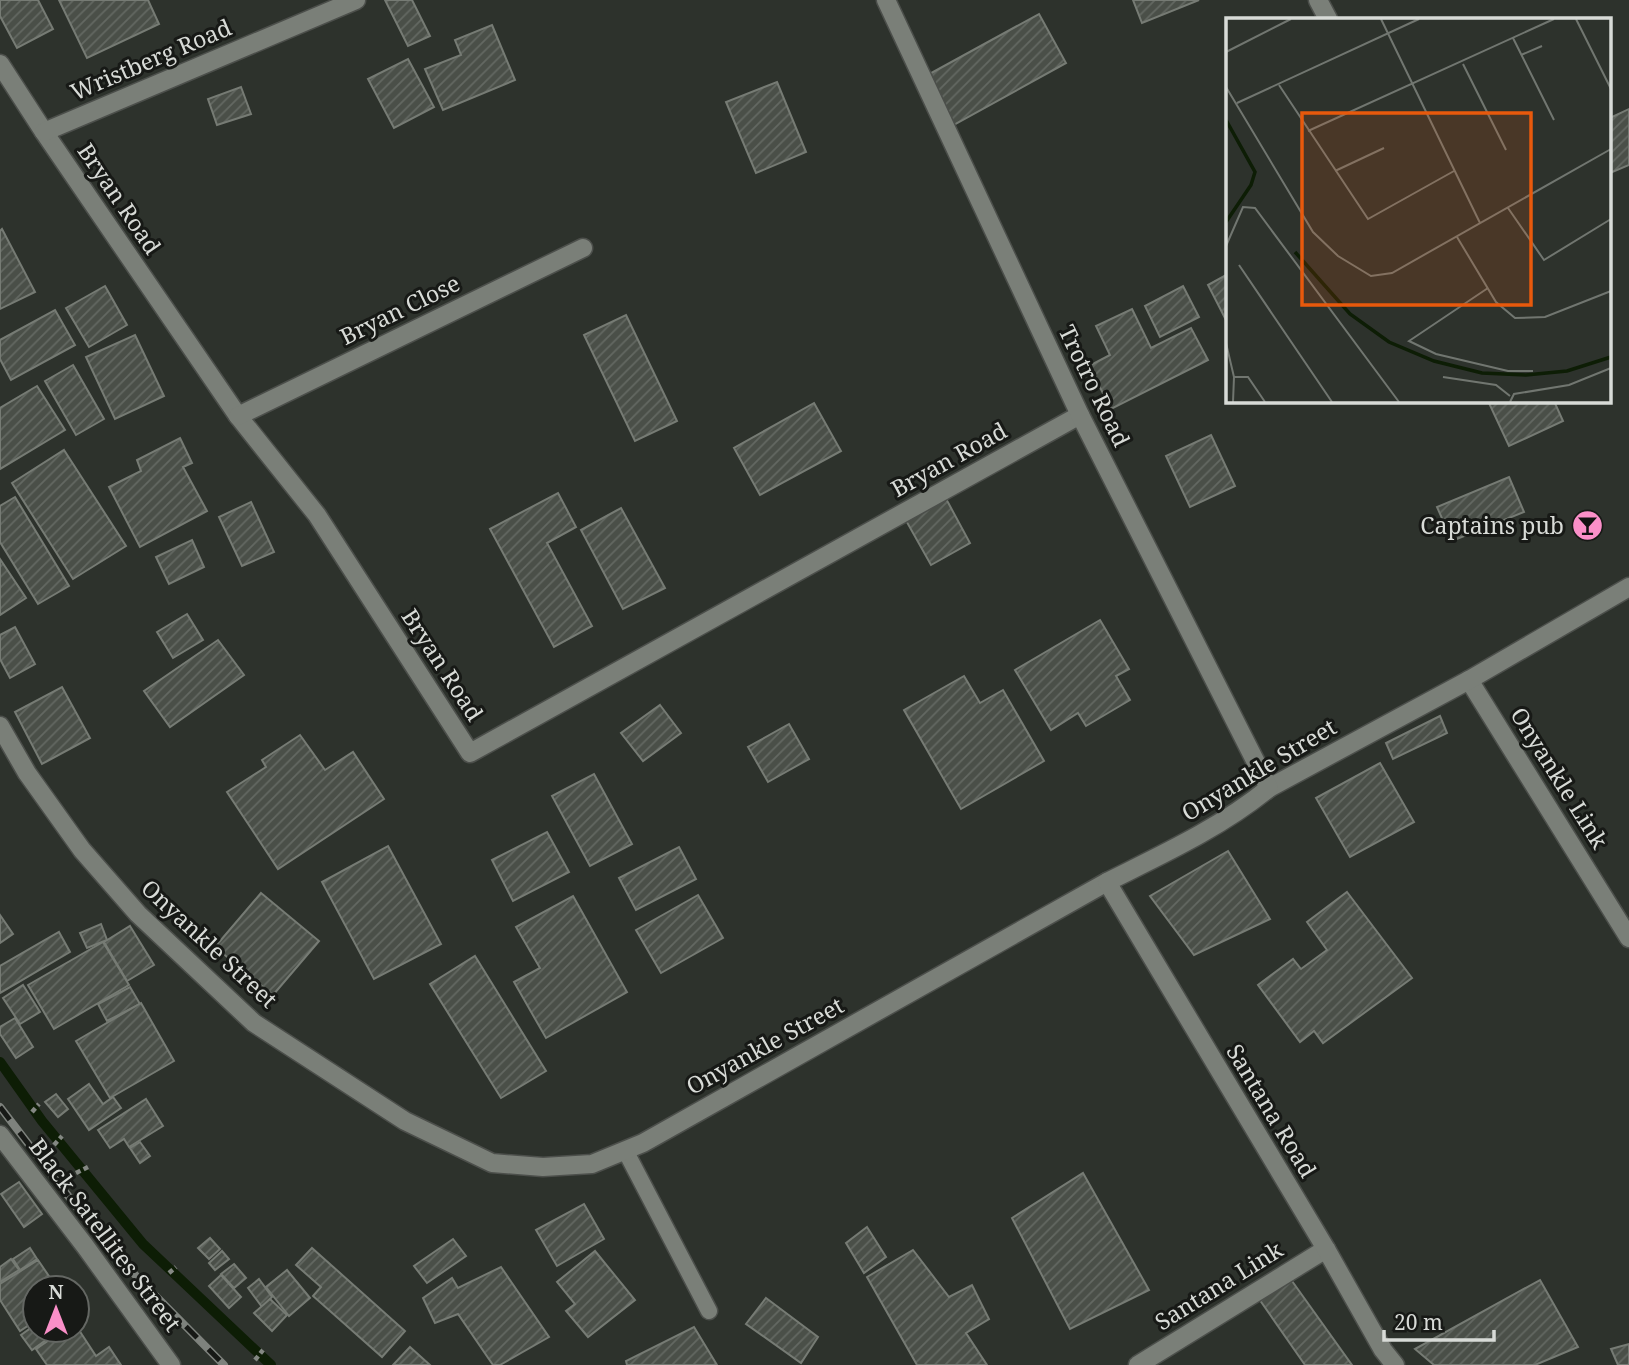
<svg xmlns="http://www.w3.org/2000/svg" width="1629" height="1365" viewBox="0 0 1629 1365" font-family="'Noto Serif',serif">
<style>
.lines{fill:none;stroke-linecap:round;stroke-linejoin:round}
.stream{stroke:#0d1d05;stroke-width:10}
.building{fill:url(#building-hatch);stroke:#767b74;stroke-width:2}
.lane-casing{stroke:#4c4f4b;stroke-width:19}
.street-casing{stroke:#4c4f4b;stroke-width:21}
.secondary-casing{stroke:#4c4f4b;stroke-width:21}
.path{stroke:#848883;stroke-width:4.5;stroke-dasharray:5 3.5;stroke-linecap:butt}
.lane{stroke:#7a7f78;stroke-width:16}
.street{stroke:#7a7f78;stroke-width:18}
.secondary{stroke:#7a7f78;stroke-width:18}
.rail-casing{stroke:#7e827d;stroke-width:8}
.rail{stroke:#171916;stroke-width:5;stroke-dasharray:16;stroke-linecap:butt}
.labels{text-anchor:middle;stroke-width:6;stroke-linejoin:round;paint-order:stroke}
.street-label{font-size:23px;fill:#d8dbd7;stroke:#171916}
.poi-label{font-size:23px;fill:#d8dbd7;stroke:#171916;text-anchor:end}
.inset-river{fill:none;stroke:#0d1d05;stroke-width:3.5}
.inset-road{fill:none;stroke:#717670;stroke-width:2}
.view{fill:#e8590c;fill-opacity:0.15;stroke:#e8590c;stroke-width:3.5}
.inset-edge{fill:none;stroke:#d8dbd7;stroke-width:3.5}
</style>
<defs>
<pattern id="building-hatch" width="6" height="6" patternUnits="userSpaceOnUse" patternTransform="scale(1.75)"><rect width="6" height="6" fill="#4a4f48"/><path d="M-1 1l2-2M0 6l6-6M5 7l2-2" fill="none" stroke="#636862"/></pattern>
</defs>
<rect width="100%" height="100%" fill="#2d322c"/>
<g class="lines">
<path class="stream" d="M0,1062L42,1121L143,1244L271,1365"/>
</g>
<g class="building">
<path d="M0,0H38L53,29L17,48L0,16Z"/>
<path d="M59,0H148L159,24L87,58Z"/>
<path d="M385,0H412L430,36L408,46Z"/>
<path d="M1133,0H1199L1142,23Z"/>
<path d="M1039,14L1066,63L952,126L924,77Z"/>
<path d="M492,25L515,80L443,110L425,69L461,55L455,40Z"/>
<path d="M408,59L434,107L394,128L368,79Z"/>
<path d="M777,82L806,152L756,173L726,102Z"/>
<path d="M241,87L251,114L217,125L208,99Z"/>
<path d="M1629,109V165L1610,173V118Z"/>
<path d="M2,229L35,292L0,309V231Z"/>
<path d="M1228,274V324L1208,285Z"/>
<path d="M105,286L127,325L89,347L66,308Z"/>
<path d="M1183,286L1199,317L1160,337L1145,306Z"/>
<path d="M1132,309L1151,348L1191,328L1208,360L1111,409L1089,366L1110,355L1096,326Z"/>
<path d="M55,310L75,345L11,380L0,359V340Z"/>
<path d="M626,315L677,421L635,441L584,335Z"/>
<path d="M135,335L164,396L115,419L86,357Z"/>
<path d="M73,365L104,419L76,435L45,381Z"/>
<path d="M37,386L65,430L0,469V408Z"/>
<path d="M1488,401H1554L1563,421L1509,446Z"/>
<path d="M814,403L841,451L760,495L734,448Z"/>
<path d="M1211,435L1235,486L1190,507L1166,456Z"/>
<path d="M180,438L192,463L183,467L207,511L140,547L109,487L141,471L137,460Z"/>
<path d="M64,450L126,546L73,579L12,483Z"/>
<path d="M1509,477L1524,512L1452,541L1437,507Z"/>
<path d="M558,493L576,527L547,543L592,626L554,647L490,529Z"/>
<path d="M944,495L970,543L931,565L904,517Z"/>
<path d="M15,497L69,586L38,604L0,542V506Z"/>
<path d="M251,502L274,552L242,566L219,517Z"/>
<path d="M621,508L665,588L623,609L581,530Z"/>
<path d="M192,540L204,567L169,584L156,557Z"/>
<path d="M0,559L26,598L0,615Z"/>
<path d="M187,614L203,640L173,658L157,632Z"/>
<path d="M1100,620L1129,669L1116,676L1130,700L1086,726L1078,713L1051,730L1015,670Z"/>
<path d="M15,627L35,664L10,678L0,659V635Z"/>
<path d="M218,640L244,675L170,727L144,691Z"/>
<path d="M964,676L980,703L1003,690L1044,761L961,809L904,710Z"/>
<path d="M62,687L90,738L42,764L15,712Z"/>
<path d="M660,705L681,733L643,761L621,733Z"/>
<path d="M1440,716L1447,733L1393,759L1386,743Z"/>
<path d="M789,724L809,759L768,782L748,747Z"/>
<path d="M300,735L325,770L353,752L384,799L278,869L227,792L266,767L262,760Z"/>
<path d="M1380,763L1414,822L1350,857L1316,798Z"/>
<path d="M594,774L632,844L590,866L552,796Z"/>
<path d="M547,832L569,872L513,901L492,860Z"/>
<path d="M388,846L441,944L374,979L322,882Z"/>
<path d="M679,847L696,879L636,910L619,878Z"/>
<path d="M1228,851L1270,919L1194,955L1150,896Z"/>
<path d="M1347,892L1412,978L1323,1043L1314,1031L1300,1042L1258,985L1293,959L1301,969L1327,950L1307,922Z"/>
<path d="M261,893L319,941L273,995L215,947Z"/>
<path d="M698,895L723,938L661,973L636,930Z"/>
<path d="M573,896L627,992L546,1038L514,982L540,968L516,927Z"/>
<path d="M0,915L13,934L0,943Z"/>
<path d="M101,924L107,940L87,948L80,933Z"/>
<path d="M130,926L154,965L127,981L104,942Z"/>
<path d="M59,932L70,952L0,993V966Z"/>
<path d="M103,942L129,985L54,1029L28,985Z"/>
<path d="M475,956L546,1071L501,1098L430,984Z"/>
<path d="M23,985L40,1012L20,1024L3,998Z"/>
<path d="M130,987L140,1004L107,1021L98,1004Z"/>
<path d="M141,1003L174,1061L110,1098L76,1041Z"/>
<path d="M15,1018L33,1047L16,1058L0,1034V1027Z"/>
<path d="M89,1084L103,1104L113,1097L121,1108L89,1130L68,1099Z"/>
<path d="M56,1094L68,1109L58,1117L45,1102Z"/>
<path d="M146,1099L163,1126L129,1147L124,1139L110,1148L98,1130Z"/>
<path d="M140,1142L150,1156L140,1163L130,1148Z"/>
<path d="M1083,1173L1149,1290L1070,1329L1012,1218Z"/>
<path d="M19,1182L42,1214L24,1227L1,1194Z"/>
<path d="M584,1204L604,1239L557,1266L536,1230Z"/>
<path d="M867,1227L886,1257L864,1273L846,1243Z"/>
<path d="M210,1238L220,1249L209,1259L198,1248Z"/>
<path d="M453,1239L466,1256L427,1283L414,1266Z"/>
<path d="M30,1248L37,1259L20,1270L13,1259Z"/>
<path d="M312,1248L405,1331L382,1357L313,1296L321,1287L296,1265Z"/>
<path d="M913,1250L949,1297L972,1285L989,1319L966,1333L987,1365H917L867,1277Z"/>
<path d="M222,1251L229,1259L215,1270L209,1263Z"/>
<path d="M595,1251L635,1300L588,1337L566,1311L575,1304L557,1282Z"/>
<path d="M11,1259L19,1270L0,1282V1267Z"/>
<path d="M38,1260L57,1288H35V1321L20,1331L0,1300V1284Z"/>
<path d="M234,1264L246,1278L234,1288L221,1274Z"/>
<path d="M501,1267L549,1337L500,1365H493L458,1314L435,1323L423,1298L452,1278L458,1288Z"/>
<path d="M287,1270L310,1298L289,1316L266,1287Z"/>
<path d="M1287,1274L1352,1365H1305L1257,1296Z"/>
<path d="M221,1275L241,1297L229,1308L209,1286Z"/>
<path d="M259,1279L272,1297L262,1307L248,1288Z"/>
<path d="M1540,1280L1578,1347L1535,1365H1434L1415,1349Z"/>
<path d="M766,1298L818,1337L801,1363L746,1324Z"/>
<path d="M270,1299L287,1315L272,1331L254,1313Z"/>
<path d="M35,1325V1330H60L32,1350L21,1335Z"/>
<path d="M77,1327L96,1356L109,1347L121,1365H47L36,1349L64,1330H77Z"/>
<path d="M694,1327L717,1365H627L626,1361Z"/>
<path d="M1629,1344V1365H1618L1611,1349Z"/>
<path d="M410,1347L430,1365H393Z"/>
</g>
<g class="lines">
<defs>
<path id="lane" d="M625,1150L709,1311"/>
<g id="street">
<path d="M1318,0L1328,19"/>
<path d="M0,64L44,132L238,416L317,515L470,753L1080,415"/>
<path d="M44,132L356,0"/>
<path d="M238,416L583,248"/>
<path d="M1469,680L1629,938"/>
<path d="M0,726L27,773L82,850L138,914L254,1023L405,1121L492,1163L543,1167L592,1164L643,1143L1107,882"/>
<path d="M1269,788L1469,680L1629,587"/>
<path d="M0,1135L85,1246L171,1365"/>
<path d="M1138,1365L1326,1249"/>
</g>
<path id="secondary" d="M886,0L1080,415L1269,788C1220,828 1163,854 1107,882L1326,1249L1383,1350L1395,1365"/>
</defs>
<use href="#lane" class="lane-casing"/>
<use href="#street" class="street-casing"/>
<use href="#secondary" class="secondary-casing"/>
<g class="path">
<path d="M32,1112L39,1104"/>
<path d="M54,1145L62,1136"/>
<path d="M76,1173L88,1167"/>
<path d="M169,1273L176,1267"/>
<path d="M255,1360L263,1350"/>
</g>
<use href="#lane" class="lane"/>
<use href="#street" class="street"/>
<use href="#secondary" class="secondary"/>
<defs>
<path id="rail" d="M0,1107L79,1210L137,1277L224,1365"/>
</defs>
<use href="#rail" class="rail-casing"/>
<use href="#rail" class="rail"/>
</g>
<defs>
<symbol id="bar-disc" viewBox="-11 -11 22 22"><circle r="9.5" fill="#fa8fc8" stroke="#171916"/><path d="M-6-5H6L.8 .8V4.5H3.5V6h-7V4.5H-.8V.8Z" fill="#111"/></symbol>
</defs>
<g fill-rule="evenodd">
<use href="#bar-disc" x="1570" y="508" width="35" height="35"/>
</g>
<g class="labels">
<g class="street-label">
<text transform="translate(151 60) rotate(-23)" y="8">Wristberg Road</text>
<text transform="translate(119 199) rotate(56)" y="8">Bryan Road</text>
<text transform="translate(400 310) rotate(-26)" y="8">Bryan Close</text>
<text transform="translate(1094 386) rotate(64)" y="8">Trotro Road</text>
<text transform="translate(949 460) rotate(-29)" y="8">Bryan Road</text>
<text transform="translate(442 665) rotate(57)" y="8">Bryan Road</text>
<text transform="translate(1259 770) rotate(-31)" y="8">Onyankle Street</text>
<text transform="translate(1559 778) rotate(58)" y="8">Onyankle Link</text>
<text transform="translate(209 944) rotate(43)" y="8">Onyankle Street</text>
<text transform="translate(765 1046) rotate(-29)" y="8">Onyankle Street</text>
<text transform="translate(1271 1111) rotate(59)" y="8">Santana Road</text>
<text transform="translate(105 1235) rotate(53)" y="8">Black Satellites Street</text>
<text transform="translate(1219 1286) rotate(-32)" y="8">Santana Link</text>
</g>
<g class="poi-label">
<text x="1564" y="534">Captains pub</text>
</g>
</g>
<g transform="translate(1226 18)">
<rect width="385" height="385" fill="#2d322c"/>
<path class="inset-river" d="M0,102L29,154L25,167L0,204M69,234L124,296L163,324L208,343L256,355L300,357L341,353L385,339"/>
<path class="inset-road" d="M155,1L254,205M350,1L385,71M287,20L328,102M0,34L65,1M295,37L316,28M237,46L280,132M53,67L142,201L228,153M0,69L87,214L112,238L145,258L166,255L385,131M11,85L193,1M82,113L328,1M109,153L158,130M282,190L318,242L385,201M231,219L270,284L289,300L319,299L385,273M0,228L17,189L29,190L173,384M13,247L106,384M262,270L183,323L210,336L282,353H307M0,325L8,359L7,384M8,359H22L39,384M217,359L270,367L284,378M284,384L288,376L343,367L385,350"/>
<path class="view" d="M76,95H305V287H76Z"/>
<rect width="385" height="385" class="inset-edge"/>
</g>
<g transform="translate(56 1309)"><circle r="33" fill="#171916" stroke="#646763" stroke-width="2"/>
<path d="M0-5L12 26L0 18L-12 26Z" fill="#fa8fc8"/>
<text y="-10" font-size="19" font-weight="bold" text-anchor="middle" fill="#d8dbd7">N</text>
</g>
<path d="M1384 1330v10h110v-10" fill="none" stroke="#d8dbd7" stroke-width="3.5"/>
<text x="1394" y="1330" font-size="21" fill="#d8dbd7" stroke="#171916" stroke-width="5" paint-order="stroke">20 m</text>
</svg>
